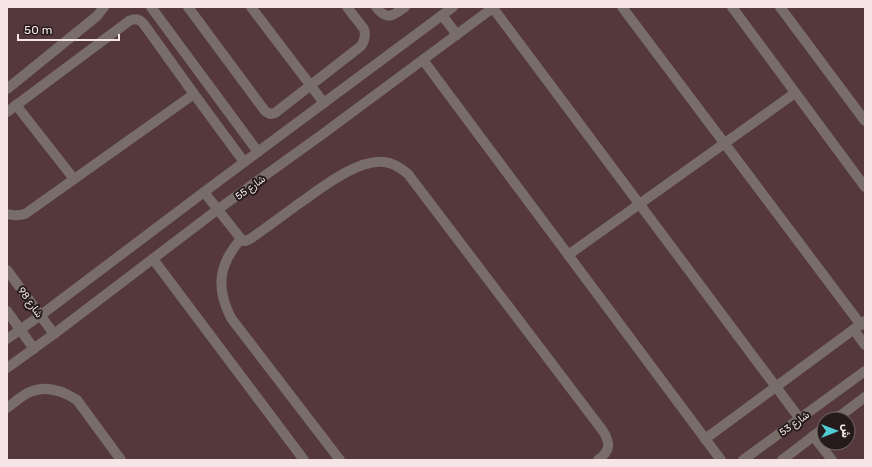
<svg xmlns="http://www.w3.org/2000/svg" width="872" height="467" viewBox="0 0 872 467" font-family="Rubik,Cairo,sans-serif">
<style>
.built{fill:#55383c;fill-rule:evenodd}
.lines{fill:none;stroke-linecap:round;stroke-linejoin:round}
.minor{stroke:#786d69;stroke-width:10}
.labels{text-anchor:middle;stroke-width:4;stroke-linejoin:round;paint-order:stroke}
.street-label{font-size:10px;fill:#f5e5e7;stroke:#251a1c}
</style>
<rect width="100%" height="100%" fill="#462f32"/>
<path class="built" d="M7,7H865V460H7ZM824,419H848V443H824Z"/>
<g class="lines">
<g class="minor">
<path d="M151,7L258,152"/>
<path d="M188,7L265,111L270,114L275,113L361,46C365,40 366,35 364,29L347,7"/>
<path d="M251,7L324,103"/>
<path d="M376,7C387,21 393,16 405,7"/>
<path d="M622,7L861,325"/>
<path d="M732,7L865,187"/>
<path d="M780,7L865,121"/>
<path d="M493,8L800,419"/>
<path d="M442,15L457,35"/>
<path d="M423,60L721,460"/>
<path d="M7,89L97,16L104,7"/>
<path d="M194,94L244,162"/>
<path d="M16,105L74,179"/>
<path d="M7,112L129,21C135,18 139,19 143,23L194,94L25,214C18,216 14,216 7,214"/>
<path d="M204,192L241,239"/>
<path d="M568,255L795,93"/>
<path d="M153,259L304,460"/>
<path d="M7,270L54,334"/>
<path d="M7,311L34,349"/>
<path d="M854,330L865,345"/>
<path d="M7,339L41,315L204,192L453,7"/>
<path d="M7,368L54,334L217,210L320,136L494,7"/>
<path d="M7,408C14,403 22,395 30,392C46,385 63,391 77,400L121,460"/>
<path d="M836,419L865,397"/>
<path d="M813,436L832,460"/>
<path d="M705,439L865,321"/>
<path d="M340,460L231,318C216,288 218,265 241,239L245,241L250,239C266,228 282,216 297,205C319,190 356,159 384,162C394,163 401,168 408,174L603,431C611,444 610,451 598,460"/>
<path d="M743,460L865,371"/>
<path d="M782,460L824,428"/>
</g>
</g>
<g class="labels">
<g class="street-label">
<text transform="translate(250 187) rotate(-36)" y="4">شارع 55</text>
<text transform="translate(31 302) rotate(54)" y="4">شارع 98</text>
<text transform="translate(794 423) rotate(-36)" y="4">شارع 53</text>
</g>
</g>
<rect width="872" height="467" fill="none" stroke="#f5e5e7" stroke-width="16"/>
<g transform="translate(836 431) rotate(90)"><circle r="19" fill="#251a1c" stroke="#786b6d"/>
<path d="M0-3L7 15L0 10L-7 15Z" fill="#51ccd4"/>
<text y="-6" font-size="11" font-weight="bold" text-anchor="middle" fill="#f5e5e7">ش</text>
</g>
<path d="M18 34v6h101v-6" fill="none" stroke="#f5e5e7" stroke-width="2"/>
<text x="24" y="34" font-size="12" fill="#f5e5e7" stroke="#251a1c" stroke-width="3" paint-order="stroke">50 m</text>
</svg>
